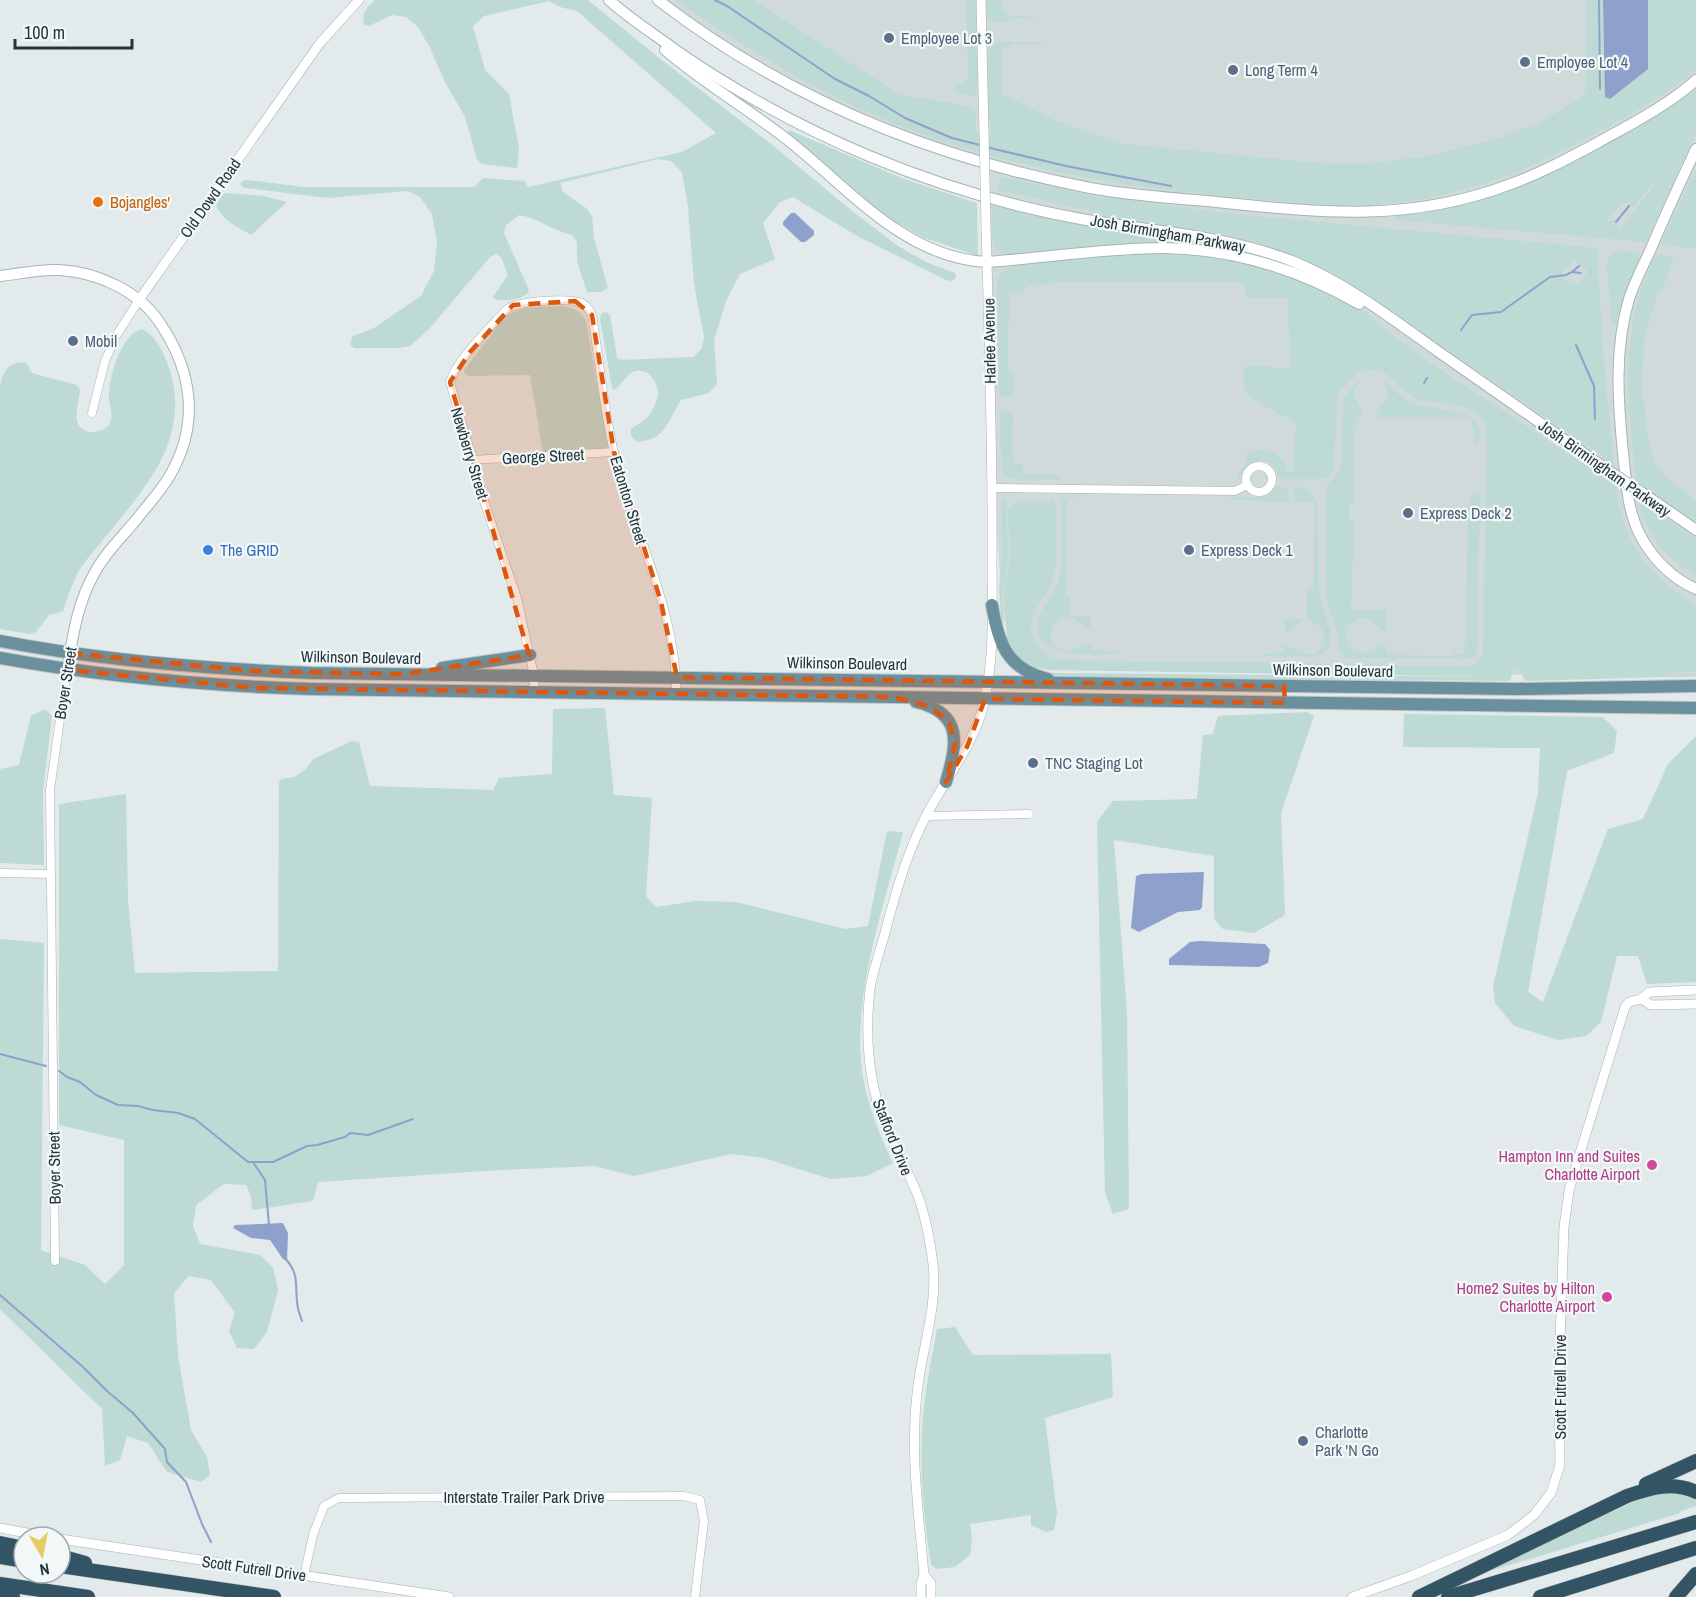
<svg xmlns="http://www.w3.org/2000/svg" width="1696" height="1597" viewBox="0 0 1696 1597" font-family="'Archivo Narrow',sans-serif">
<style>
.built{fill:#d0dadb}
.green{fill:#bddad5;fill-rule:evenodd}
.water{fill:#8ea1cc}
.lines{fill:none;stroke-linecap:round;stroke-linejoin:round}
.stream{stroke:#8ea1cc;stroke-width:2}
.minor-casing{stroke:#a9b3b6;stroke-width:9}
.tertiary-casing{stroke:#a9b3b6;stroke-width:10}
.secondary-casing{stroke:#a4b4b9;stroke-width:12}
.primary-casing{stroke:#c2c6c8;stroke-width:14}
.motorway-casing{stroke:#c2c6c8;stroke-width:15}
.minor{stroke:#fff;stroke-width:8}
.tertiary{stroke:#fff;stroke-width:9}
.secondary{stroke:#fff;stroke-width:10}
.primary{stroke:#6a8f9d;stroke-width:12}
.motorway{stroke:#325464;stroke-width:14}
.tertiary-bridge-casing{stroke:#a9b3b6;stroke-width:10;stroke-linecap:butt}
.secondary-bridge-casing{stroke:#a4b4b9;stroke-width:12;stroke-linecap:butt}
.tertiary-bridge{stroke:#fff;stroke-width:9}
.secondary-bridge{stroke:#fff;stroke-width:10}
.marked{fill:#de570e;fill-opacity:0.2;stroke:#de570e;stroke-width:4.5;stroke-dasharray:12 8;stroke-linejoin:round}
.service-dot{fill:#5c6f8a;stroke:#f2f8f8;stroke-width:2}
.food-dot{fill:#e8710a;stroke:#f2f8f8;stroke-width:2}
.shop-dot{fill:#3f7fe0;stroke:#f2f8f8;stroke-width:2}
.hotel-dot{fill:#d1479c;stroke:#f2f8f8;stroke-width:2}
.labels{text-anchor:middle;stroke-width:4.5;stroke-linejoin:round;paint-order:stroke}
.service-label{font-size:16px;fill:#4e5e75;stroke:#f2f8f8;text-anchor:start}
.street-label{font-size:16px;fill:#24343b;stroke:#f2f8f8}
.food-label{font-size:16px;fill:#c56008;stroke:#f2f8f8;text-anchor:start}
.shop-label{font-size:16px;fill:#366cbe;stroke:#f2f8f8;text-anchor:start}
.hotel-label{font-size:16px;fill:#b23c85;stroke:#f2f8f8;text-anchor:end}
</style>
<rect width="100%" height="100%" fill="#e2eaeb"/>
<path class="built" d="M658,0H1696V677L1057,669L1026,651L1004,620L993,488L984,165L806,94Z"/>
<g class="green">
<path d="M375,0H588L659,58L771,144L852,211L898,246L928,263L955,273L956,278L952,281L946,280L857,236L793,197L780,202L763,223L775,259L740,274L726,301L714,340L717,384L709,393L681,400C667,421 667,439 637,442L631,436V429C637,425 646,420 650,414C653,410 657,400 658,396C659,383 649,368 635,371C625,374 623,385 614,390L612,388L600,318L602,313L607,312L610,315L617,358L621,360L693,357L702,348L704,337L694,284L688,207L682,172L671,161L658,159L560,183L563,192L586,208L592,216L594,238L608,288L601,292H587L577,261V242L572,235C553,231 538,218 519,215L506,225L504,233L528,288L529,292C522,300 505,301 496,300L493,297L508,275L501,257L496,254L490,257L430,328L410,346L399,348H354L350,344L353,336L374,328L421,296L434,271L437,242L432,214L420,197L408,191L328,198L245,188L241,185V182L247,180L304,187H475L483,178L524,181L528,187L682,152L716,133L577,11L560,7L549,1L484,16L473,26L485,70L509,94L519,149L517,168L482,164L477,159L465,117L445,82L430,48L418,27L406,17L392,15L369,26L364,24C361,12 367,8 375,0Z"/>
<path d="M676,0H753L894,91L908,96L972,107L976,113L975,130L991,134V122L988,116V53L990,47L998,42H1044V44H1012L1008,48L1002,46V94L1056,121L1123,144L1329,164H1364L1430,156L1502,137L1540,122L1578,100L1586,91V0H1696V69C1665,96 1630,115 1595,134C1517,177 1444,204 1354,205C1311,205 1266,200 1223,196C1111,185 1001,166 896,124C817,93 745,48 676,0Z"/>
<path d="M966,0H976L978,92L975,96L957,94L954,90L957,85L966,81L968,76Z"/>
<path d="M986,0H1001V9L1007,12L1009,16L1044,17C1036,18 1027,17 1019,18C1007,19 999,29 987,18Z"/>
<path d="M1696,90V132L1646,242L1395,220L1394,218L1396,216C1478,208 1531,185 1602,146C1634,129 1666,111 1696,90ZM1652,184L1654,186L1621,228H1619L1618,224L1614,220L1608,222V219L1624,203L1627,202L1628,206L1633,207Z"/>
<path d="M789,130L904,179L977,203L978,255H975L922,237L880,213L788,134Z"/>
<path d="M1696,170V249L1661,244Z"/>
<path d="M1001,177L1104,198L1105,196L1223,213L1597,248L1604,364L1614,465L1370,296C1328,268 1281,247 1232,236C1192,227 1150,224 1109,218L1103,217L1100,213L998,190ZM1574,260L1581,267L1586,269L1587,274L1583,276L1578,283L1572,284L1560,276Z"/>
<path d="M226,193L264,196L287,202L251,235C238,227 223,221 216,206L221,196Z"/>
<path d="M993,206L1104,230L1182,239V244L1008,256C985,248 993,224 993,206Z"/>
<path d="M1617,251L1641,253L1621,304L1616,324L1613,326L1611,320L1607,265L1608,258Z"/>
<path d="M1186,253L1244,262L1290,276L1342,299L1368,315L1399,340L1441,370L1613,483L1616,487C1623,544 1648,575 1696,605V672L1665,673L1664,675L1696,674V676L1527,681L1523,678L1520,668H1514L1510,681L1081,677L1045,675L1030,667L1044,672L1057,673L1509,677L1049,670L1034,667L1017,655L1007,639L1004,590L1010,559L1008,509L1016,503H1050L1053,500L1056,508C1056,529 1058,553 1054,574C1049,598 1017,620 1038,646C1045,654 1053,659 1062,660L1463,666L1476,664L1483,656L1487,429C1479,400 1443,406 1419,399C1401,393 1390,369 1372,369C1358,369 1343,385 1337,397L1334,465L1332,471L1327,477L1320,479H1279C1277,468 1272,461 1261,460L1249,464L1239,478L1237,476L1246,462V454C1263,444 1283,454 1288,472L1293,471L1296,422L1251,399L1246,393L1244,389V370L1247,365L1290,369L1288,299L1245,297V287L1238,281L1050,283L1028,286L1023,293H1011L1009,295L1008,371L1014,373V390L1012,395L1001,397L999,393L997,282C999,271 1006,268 1015,265L1122,255Z"/>
<path d="M1656,255L1674,256L1665,283L1656,298L1644,340L1642,389L1649,446L1655,462L1668,479L1696,500V524L1636,481C1628,401 1618,328 1656,255Z"/>
<path d="M563,306C574,309 582,310 586,322L608,446L607,449L543,453L530,375L469,376L464,373V370L505,317C522,305 543,307 563,306Z"/>
<path d="M142,329C156,336 163,351 168,365C193,436 147,486 106,536C97,548 85,560 78,572C72,585 67,598 63,611L49,615L36,632L30,634L0,629V386C3,372 10,358 28,364L30,371L35,374L77,385L80,390C79,404 68,429 91,432C97,432 104,430 108,426C116,417 108,404 109,395C109,376 122,333 142,329Z"/>
<path d="M1372,376C1388,379 1396,396 1410,402C1432,413 1490,404 1479,443L1474,445L1472,419L1467,417H1376L1377,412L1388,398C1391,371 1356,368 1354,395L1362,411L1363,417H1356V426L1360,427L1354,428L1353,504H1349V522L1354,523L1351,610H1386V631C1375,628 1373,617 1358,618L1348,626C1342,640 1350,656 1367,652C1374,650 1378,646 1386,645V653H1395L1396,648V655L1453,656L1454,649L1455,654H1464V644H1466L1468,504H1471V494L1480,492L1477,649L1476,654L1469,659L1349,658L1344,656L1339,651L1338,635L1326,596V486L1336,476L1341,467L1344,397L1358,381Z"/>
<path d="M1011,410L1013,411L1012,454L1015,464H1023V475H1061L1059,480L1012,479L1005,476L1001,461L1000,413Z"/>
<path d="M1277,486H1282L1288,491L1289,502L1225,499L1218,504C1235,488 1263,507 1277,486Z"/>
<path d="M1293,486C1306,487 1315,494 1318,506L1319,593L1331,634L1330,646L1323,654L1315,657L1264,656L1263,654L1282,652L1284,646C1297,647 1311,666 1322,646C1326,640 1324,634 1321,628C1302,609 1299,628 1285,633V619H1307V586H1314L1315,502H1296Z"/>
<path d="M1004,498L1008,506L1006,513L1008,553L1006,575L1002,590L1004,631L1012,654L1002,629L999,589L1002,548L1001,504Z"/>
<path d="M1059,498L1105,499H1067L1065,597H1070V616H1091V630C1079,626 1077,615 1063,617C1046,624 1046,651 1067,651C1076,651 1082,644 1091,643L1092,650H1099L1101,645V651L1118,652L1116,654C1091,654 1027,661 1039,617C1043,604 1055,595 1059,581C1063,566 1062,550 1062,535C1062,523 1065,509 1059,498Z"/>
<path d="M1639,502L1696,539V575C1666,559 1647,536 1639,502Z"/>
<path d="M605,708L614,795L652,798L646,896L656,907L696,901L736,902L845,929L868,926L887,831L903,832C885,901 860,972 860,1044C860,1085 875,1126 893,1163L867,1176L830,1179L764,1158L731,1154L634,1176L595,1166L500,1170L318,1182L313,1201L252,1210L251,1196L246,1185L224,1184L196,1205L193,1226L200,1244L260,1255L273,1268L278,1290L267,1332L254,1349L237,1348L229,1331L235,1313L211,1280L189,1276L174,1293L178,1356L191,1430L207,1457L210,1475L201,1482L167,1472L148,1443L127,1436L120,1460L105,1466L102,1409L0,1309V939L44,943L41,1250L85,1265L105,1284L124,1265V1140L59,1125V804L126,794L128,901L135,973L278,971L279,782L281,779L294,777L305,770L313,759L352,741L359,742L370,786L493,790L499,778L552,774L553,709Z"/>
<path d="M45,709L52,716L43,791L44,865L0,863V769L19,765L31,716Z"/>
<path d="M1307,712L1314,716L1281,813L1285,915L1254,933L1223,929L1214,919V856L1114,840L1127,1013L1129,1209L1113,1214L1105,1192L1097,822L1113,801L1197,799L1203,735L1213,734L1218,716Z"/>
<path d="M1404,714L1603,717L1617,731L1614,753L1567,771L1528,992L1543,1002L1608,829L1643,819L1668,764L1696,736V982L1647,984L1638,956H1617L1601,1022L1586,1036L1558,1040L1514,1026L1495,1003L1493,986L1538,793L1540,748L1403,747Z"/>
<path d="M955,1327L973,1355L1111,1354L1113,1397L1045,1418L1057,1513L1054,1530L1046,1532L1031,1525V1515L970,1524L972,1539L970,1555L955,1567L936,1569L931,1564C922,1510 918,1453 925,1398C928,1375 933,1352 937,1329Z"/>
<path d="M1669,1491L1696,1499V1506L1681,1511L1680,1513L1477,1575L1639,1499Z"/>
</g>
<g class="water">
<path d="M1603,0H1648V69L1610,99L1605,97Z"/>
<path d="M791,213H795L814,231V235L805,242H801L783,225V222Z"/>
<path d="M1204,872L1202,907L1200,910L1178,912L1139,932L1131,928L1136,876L1142,874Z"/>
<path d="M1200,941L1265,944L1270,950L1268,963L1259,967L1169,965V959L1190,942Z"/>
<path d="M283,1223L288,1233L287,1261L283,1259L270,1240L251,1238L233,1228L235,1225Z"/>
</g>
<g class="lines">
<g class="stream">
<path d="M715,0L727,6L835,79L869,96L905,118L952,138L980,145"/>
<path d="M1599,0L1600,89"/>
<path d="M986,147L1066,166L1171,186"/>
<path d="M1616,222L1629,206"/>
<path d="M1572,272L1581,273"/>
<path d="M1461,330L1472,315L1501,312L1550,277L1566,275L1572,272L1579,266"/>
<path d="M1576,345L1594,386L1595,419"/>
<path d="M1424,383L1427,378"/>
<path d="M0,1054L46,1066"/>
<path d="M59,1071L67,1077L80,1082L96,1095L118,1105L138,1106L153,1110L178,1113L195,1119L248,1162H273L307,1146L317,1145L345,1137L350,1133L368,1135L413,1119"/>
<path d="M253,1162L265,1180L269,1225"/>
<path d="M286,1259C299,1275 295,1282 297,1301C297,1308 300,1315 302,1321"/>
<path d="M0,1295L83,1367L107,1391L133,1413L165,1449L167,1462L186,1482L202,1524L211,1542"/>
</g>
<defs>
<g id="minor">
<path d="M92,413L105,361L116,336L139,300"/>
<path d="M472,460L614,452"/>
<circle cx="1259" cy="479" r="13"/>
<path d="M993,488L1235,491L1247,485"/>
<path d="M534,692V675L517,598L484,501L450,382C456,360 491,327 507,309C519,301 564,298 579,302C586,304 589,309 592,315C600,365 605,420 618,469C638,538 678,621 676,694"/>
<path d="M926,816L1029,814"/>
<path d="M0,873L51,874"/>
<path d="M55,1261L50,790L67,670"/>
<path d="M304,1576L313,1535L324,1506L339,1498L684,1496L700,1500L704,1521L695,1597"/>
</g>
<g id="tertiary">
<path d="M981,0L984,132"/>
<path d="M139,300L320,43L359,0"/>
<path d="M1641,999L1651,1005L1696,1004"/>
<path d="M0,1528L48,1537"/>
<path d="M60,1539L449,1597"/>
<path d="M924,1575C919,1514 910,1455 917,1394C921,1351 938,1308 933,1264C930,1240 926,1218 918,1196C908,1170 893,1146 883,1120C868,1078 865,1033 870,989C873,969 881,949 886,929C896,890 907,853 925,818C944,780 972,748 983,707C995,662 992,607 992,561C993,450 989,338 986,227"/>
<path d="M921,1597V1583L924,1575L931,1583V1597"/>
<path d="M1352,1597L1411,1576L1508,1535L1534,1515L1551,1493L1560,1465L1559,1370L1564,1227L1569,1191L1576,1166L1625,1007L1629,1002L1641,999L1649,992L1696,990"/>
</g>
<g id="secondary">
<path d="M609,0C630,19 654,34 677,51C797,134 937,193 1081,219C1155,232 1221,234 1292,261C1344,282 1390,317 1436,350C1495,391 1554,432 1612,473"/>
<path d="M658,0C785,98 933,158 1090,188C1129,195 1168,198 1207,201C1316,212 1406,224 1511,184C1541,173 1569,158 1597,143C1631,124 1667,106 1696,80"/>
<path d="M665,50C701,81 742,105 780,134C843,181 901,258 987,262C1046,258 1105,248 1164,248C1233,249 1300,270 1359,304"/>
<path d="M1696,149C1680,183 1664,218 1649,253C1642,268 1634,283 1629,299C1614,350 1618,401 1623,453C1626,479 1627,508 1639,533C1651,557 1671,578 1696,589"/>
<path d="M0,276C19,274 39,269 59,270C97,272 139,291 160,323C193,372 200,425 169,477C160,492 147,506 136,520C122,537 104,554 94,574C77,604 73,636 67,670"/>
<path d="M1641,492L1696,530"/>
</g>
<g id="primary">
<path d="M992,605C998,643 1007,669 1048,679"/>
<path d="M0,641C103,661 207,669 312,673L1517,689L1696,686"/>
<path d="M0,658C104,677 207,686 312,689L1696,708"/>
<path d="M442,668L530,655"/>
<path d="M916,702C964,713 957,745 946,782"/>
</g>
<g id="motorway">
<path d="M1646,1484L1696,1461"/>
<path d="M0,1543L24,1548"/>
<path d="M60,1556L85,1563"/>
<path d="M0,1557L24,1561"/>
<path d="M60,1566L274,1597"/>
<path d="M0,1584L88,1597"/>
<path d="M0,1596L13,1597"/>
<path d="M1419,1597L1627,1496C1650,1488 1672,1481 1696,1492"/>
<path d="M1448,1597L1696,1522"/>
<path d="M1540,1597L1696,1548"/>
<path d="M1676,1597L1696,1574"/>
</g>
</defs>
<use href="#minor" class="minor-casing"/>
<use href="#tertiary" class="tertiary-casing"/>
<use href="#secondary" class="secondary-casing"/>
<use href="#primary" class="primary-casing"/>
<use href="#motorway" class="motorway-casing"/>
<use href="#minor" class="minor"/>
<use href="#tertiary" class="tertiary"/>
<use href="#secondary" class="secondary"/>
<use href="#primary" class="primary"/>
<use href="#motorway" class="motorway"/>
<defs>
<path id="tertiary-bridge" d="M984,132L986,227"/>
<path id="secondary-bridge" d="M1612,473L1641,492"/>
</defs>
<use href="#tertiary-bridge" class="tertiary-bridge-casing"/>
<use href="#secondary-bridge" class="secondary-bridge-casing"/>
<use href="#tertiary-bridge" class="tertiary-bridge"/>
<use href="#secondary-bridge" class="secondary-bridge"/>
</g>
<path class="marked" d="M575,301L592,315L614,452L661,602L677,677L1284,686L1285,703L985,699L967,747L946,782L955,743L949,723L931,707L892,697L255,688L67,670L70,653L256,671L404,674L529,655L450,382L470,352L513,305Z"/>
<g class="service-dot">
<circle cx="889" cy="38" r="6"/>
<circle cx="1525" cy="62" r="6"/>
<circle cx="1233" cy="70" r="6"/>
<circle cx="73" cy="341" r="6"/>
<circle cx="1408" cy="513" r="6"/>
<circle cx="1189" cy="550" r="6"/>
<circle cx="1033" cy="763" r="6"/>
<circle cx="1303" cy="1441" r="6"/>
</g>
<circle class="food-dot" cx="98" cy="202" r="6"/>
<circle class="shop-dot" cx="208" cy="550" r="6"/>
<g class="hotel-dot">
<circle cx="1652" cy="1165" r="6"/>
<circle cx="1607" cy="1297" r="6"/>
</g>
<g class="labels">
<g class="service-label">
<text x="901" y="44">Employee Lot 3</text>
<text x="1537" y="68">Employee Lot 4</text>
<text x="1245" y="76">Long Term 4</text>
<text x="85" y="347">Mobil</text>
<text x="1420" y="519">Express Deck 2</text>
<text x="1201" y="556">Express Deck 1</text>
<text x="1045" y="769">TNC Staging Lot</text>
<text x="1315" y="1438">Charlotte<tspan x="1315" dy="18">Park 'N Go</tspan></text>
</g>
<g class="street-label">
<text transform="translate(210 198) rotate(-55)" y="6">Old Dowd Road</text>
<text transform="translate(1168 233) rotate(10)" y="6">Josh Birmingham Parkway</text>
<text transform="translate(989 341) rotate(-91)" y="6">Harlee Avenue</text>
<text transform="translate(470 453) rotate(73)" y="6">Newberry Street</text>
<text transform="translate(543 456) rotate(-3)" y="6">George Street</text>
<text transform="translate(1605 468) rotate(35)" y="6">Josh Birmingham Parkway</text>
<text transform="translate(629 500) rotate(73)" y="6">Eatonton Street</text>
<text transform="translate(361 657) rotate(1)" y="6">Wilkinson Boulevard</text>
<text transform="translate(847 663) rotate(1)" y="6">Wilkinson Boulevard</text>
<text transform="translate(1333 670) rotate(1)" y="6">Wilkinson Boulevard</text>
<text transform="translate(65 683) rotate(-81)" y="6">Boyer Street</text>
<text transform="translate(893 1137) rotate(68)" y="6">Stafford Drive</text>
<text transform="translate(54 1168) rotate(-91)" y="6">Boyer Street</text>
<text transform="translate(1560 1387) rotate(-90)" y="6">Scott Futrell Drive</text>
<text x="524" y="1503">Interstate Trailer Park Drive</text>
<text transform="translate(254 1568) rotate(8)" y="6">Scott Futrell Drive</text>
</g>
<g class="food-label">
<text x="110" y="208">Bojangles'</text>
</g>
<g class="shop-label">
<text x="220" y="556">The GRID</text>
</g>
<g class="hotel-label">
<text x="1640" y="1162">Hampton Inn and Suites<tspan x="1640" dy="18">Charlotte Airport</tspan></text>
<text x="1595" y="1294">Home2 Suites by Hilton<tspan x="1595" dy="18">Charlotte Airport</tspan></text>
</g>
</g>
<g transform="translate(42 1555) rotate(170)"><circle r="28" fill="#f2f8f8" stroke="#a0aaac" stroke-width="1.5"/>
<path d="M0-4.5L10 22L0 15L-10 22Z" fill="#e7cb65"/>
<text y="-9" font-size="16" font-weight="bold" text-anchor="middle" fill="#24343b">N</text>
</g>
<path d="M15 39v9h117v-9" fill="none" stroke="#24343b" stroke-width="3"/>
<text x="24" y="39" font-size="18" fill="#24343b" stroke="#f2f8f8" stroke-width="4.5" paint-order="stroke">100 m</text>
</svg>
